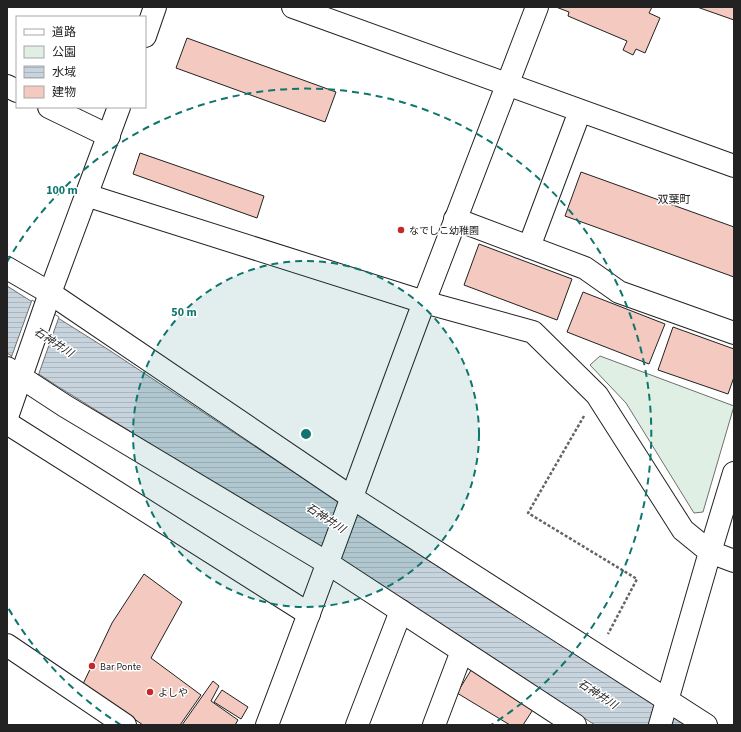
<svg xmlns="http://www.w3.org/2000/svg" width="741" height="732" viewBox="0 0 741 732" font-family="'Source Sans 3','Noto Sans JP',sans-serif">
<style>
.park{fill:#e0efe3;stroke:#6f6f6f}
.water{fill:url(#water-rules);stroke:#6f6f6f}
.pier{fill:#fff;stroke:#6f6f6f}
.building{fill:#f3c9c0;stroke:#222}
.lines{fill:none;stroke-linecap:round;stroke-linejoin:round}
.minor-casing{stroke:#222;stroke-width:24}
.path{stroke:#646464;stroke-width:2.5;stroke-dasharray:3 2;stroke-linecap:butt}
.minor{stroke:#fff;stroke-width:22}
.ring{fill:none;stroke:#0f766e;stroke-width:2;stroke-dasharray:7 5}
.poi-dot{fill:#c62828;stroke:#fff;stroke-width:1.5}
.labels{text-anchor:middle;stroke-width:3;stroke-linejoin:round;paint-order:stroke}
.poi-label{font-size:10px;fill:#222;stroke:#fff;text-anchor:start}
.neighbourhood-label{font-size:11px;fill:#222;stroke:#fff}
.water-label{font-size:11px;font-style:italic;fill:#222;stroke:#fff}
.centre{fill:#0f766e;stroke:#fff;stroke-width:2}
.ring-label{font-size:12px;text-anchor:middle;font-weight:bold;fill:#0f766e;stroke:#fff;stroke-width:3;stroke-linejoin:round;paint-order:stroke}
</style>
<defs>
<pattern id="water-rules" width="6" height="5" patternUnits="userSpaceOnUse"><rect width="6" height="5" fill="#c7d3dd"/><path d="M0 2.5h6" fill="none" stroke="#abb5bd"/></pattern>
</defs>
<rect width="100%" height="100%" fill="#fff"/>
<path class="park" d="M600,356L734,406L703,512L694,513L626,403L590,365Z"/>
<path class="water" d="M7,286L109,350L292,471L692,725H595L349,567L57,386L7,353Z"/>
<path class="pier" d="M32,300L59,317L38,376L11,358Z"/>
<g class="building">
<path d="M556,7H652L649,13L660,18L645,53L636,49L633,55L623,50L627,41L568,16L569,12Z"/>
<path d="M697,7H734V20Z"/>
<path d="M187,38L336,92L325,122L176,68Z"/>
<path d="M140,153L264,196L257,218L133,174Z"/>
<path d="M581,172L734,227V277L565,216Z"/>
<path d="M479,244L572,279L557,320L464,285Z"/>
<path d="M583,292L665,324L649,364L567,332Z"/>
<path d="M673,327L734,349V377L728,394L658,370Z"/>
<path d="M144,574L182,602L151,658L201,695L180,725H143L83,684L112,623Z"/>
<path d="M473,667L536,705L523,725H510L457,693Z"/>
<path d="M213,681L219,686L211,701L238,720L235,725H182Z"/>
<path d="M222,690L248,707L241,719L214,702Z"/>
</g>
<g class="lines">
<defs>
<g id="minor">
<path d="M293,7L734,166"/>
<path d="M537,7L424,302L533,332L597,395L683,530L710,552L660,725"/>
<path d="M145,36L155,7"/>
<path d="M7,86L17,91"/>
<path d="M49,107L109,136"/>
<path d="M86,195L424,302C371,443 321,584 267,725"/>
<path d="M455,219L585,268L619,292L734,333"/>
<path d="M529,247L580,111"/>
<path d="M7,268L50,293L351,497L706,725"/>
<path d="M7,368L65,406L329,564L575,725"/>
<path d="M7,417L50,293L119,107"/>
<path d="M7,423L309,614"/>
<path d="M734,473L710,552L734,561"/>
<path d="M7,645L125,725"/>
<path d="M357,725L401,611"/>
<path d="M434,725L462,651"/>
</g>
</defs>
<use href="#minor" class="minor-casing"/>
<path class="path" d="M584,416L528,513L637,579L608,634"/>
<use href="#minor" class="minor"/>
</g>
<circle cx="306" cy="434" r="173" fill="#0f766e" fill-opacity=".12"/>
<g class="ring">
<circle cx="306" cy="434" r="173"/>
<path d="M121 725A345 345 0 0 1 7 606M7 262A345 345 0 1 1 491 725"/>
</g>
<g class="poi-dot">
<circle cx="401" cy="230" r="4"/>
<circle cx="92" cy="666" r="4"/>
<circle cx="150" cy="692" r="4"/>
</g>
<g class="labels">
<g class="poi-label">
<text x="409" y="234">なでしこ幼稚園</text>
<text x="100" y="670">Bar Ponte</text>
<text x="158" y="696">よしや</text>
</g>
<g class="neighbourhood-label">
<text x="674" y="203">双葉町</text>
</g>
<g class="water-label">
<text transform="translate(54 342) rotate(33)" y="4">石神井川</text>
<text transform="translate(326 518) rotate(33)" y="4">石神井川</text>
<text transform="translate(598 694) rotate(33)" y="4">石神井川</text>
</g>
</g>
<circle cx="306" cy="434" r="6" class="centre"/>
<g class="ring-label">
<text x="62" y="194">100 m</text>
<text x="184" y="316">50 m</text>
</g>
<rect width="741" height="732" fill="none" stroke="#222222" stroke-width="16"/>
<rect x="16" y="16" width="130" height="92" fill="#ffffff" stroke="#a7a7a7"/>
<rect x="24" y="29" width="20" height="6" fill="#ffffff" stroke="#a7a7a7"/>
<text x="52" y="36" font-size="12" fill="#222222">道路</text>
<rect x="24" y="46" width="20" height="12" fill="#e0efe3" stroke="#a7a7a7"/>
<text x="52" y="56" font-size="12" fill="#222222">公園</text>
<rect x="24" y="66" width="20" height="12" fill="url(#water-rules)" stroke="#a7a7a7"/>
<text x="52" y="76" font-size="12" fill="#222222">水域</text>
<rect x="24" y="86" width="20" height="12" fill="#f3c9c0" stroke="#a7a7a7"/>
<text x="52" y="96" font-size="12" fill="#222222">建物</text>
</svg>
